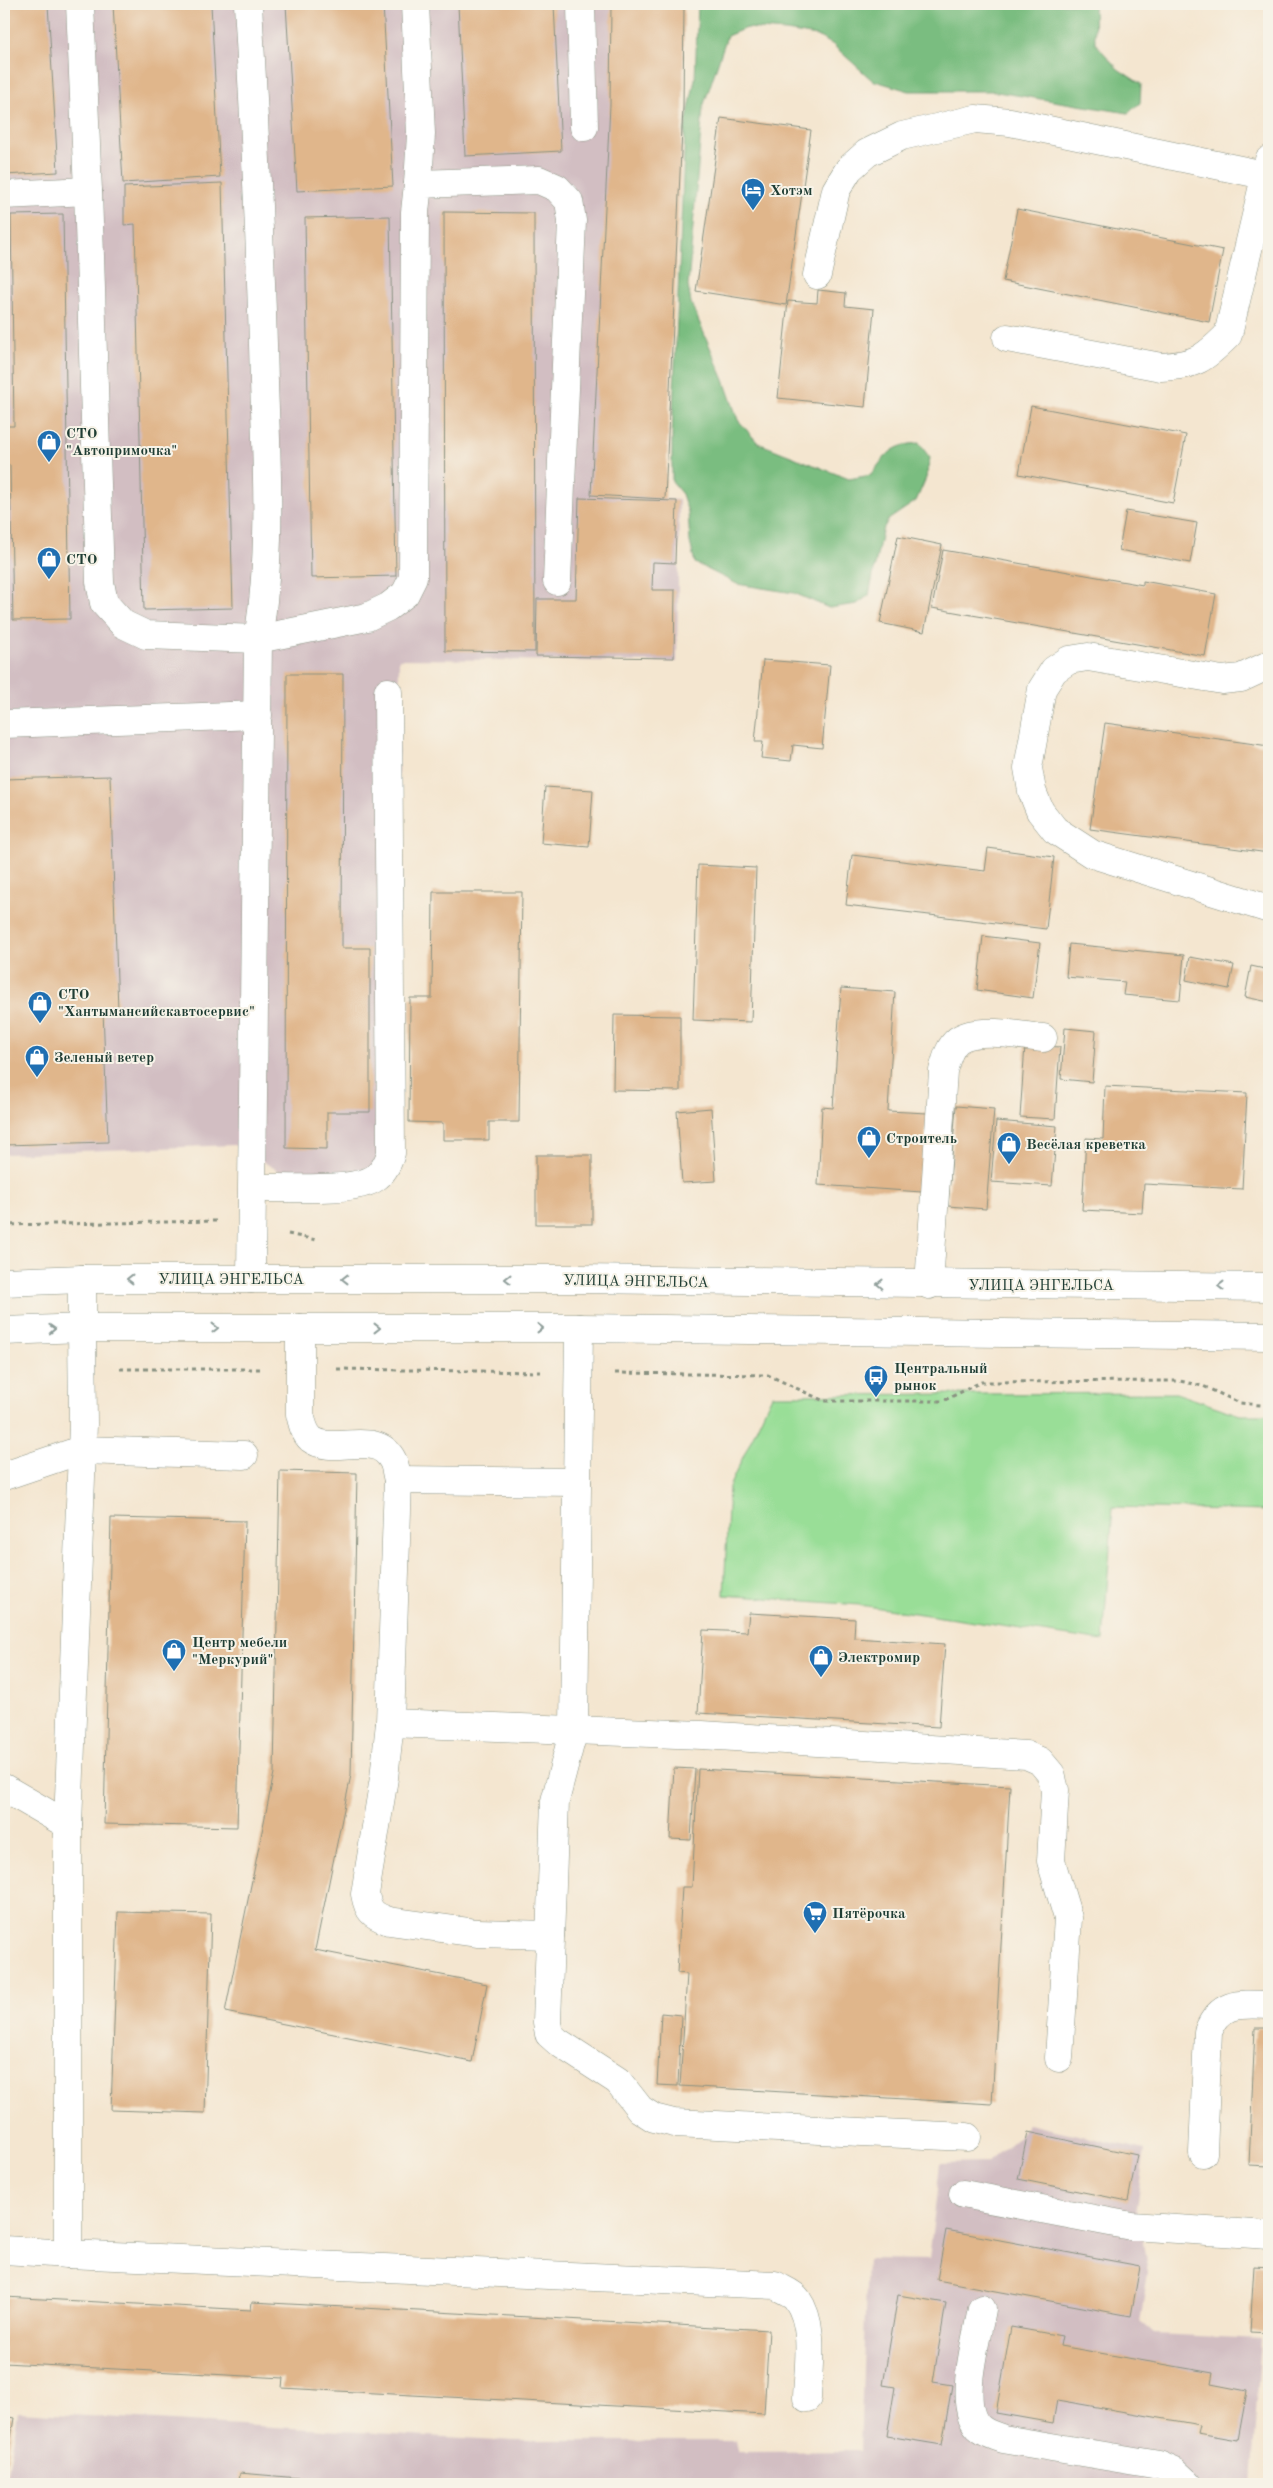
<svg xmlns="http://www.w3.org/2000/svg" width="1273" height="2488" viewBox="0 0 1273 2488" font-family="'Old Standard TT',serif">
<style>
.industrial{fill:#d2bec2}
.green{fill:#99de97;stroke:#5c8e66}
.forest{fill:#7abd80;stroke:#4c7d5a}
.building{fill:#e0b68b}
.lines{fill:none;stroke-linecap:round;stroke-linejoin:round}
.minor-casing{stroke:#8a9282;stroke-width:29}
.major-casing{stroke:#8a9282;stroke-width:29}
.path{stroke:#8a9282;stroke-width:3;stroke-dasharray:4 4;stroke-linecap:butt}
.minor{stroke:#fff;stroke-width:28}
.major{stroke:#fff;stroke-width:28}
.oneway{stroke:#8f9e9a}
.labels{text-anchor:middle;stroke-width:4;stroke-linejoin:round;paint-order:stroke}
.poi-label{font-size:15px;font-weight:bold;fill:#1f3d34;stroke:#f7f3e8;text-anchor:start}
.street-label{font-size:15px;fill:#1f3d34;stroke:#f7f3e8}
</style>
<rect width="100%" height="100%" fill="#f7f3e8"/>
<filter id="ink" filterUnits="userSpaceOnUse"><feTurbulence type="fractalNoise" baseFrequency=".02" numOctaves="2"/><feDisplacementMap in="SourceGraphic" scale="10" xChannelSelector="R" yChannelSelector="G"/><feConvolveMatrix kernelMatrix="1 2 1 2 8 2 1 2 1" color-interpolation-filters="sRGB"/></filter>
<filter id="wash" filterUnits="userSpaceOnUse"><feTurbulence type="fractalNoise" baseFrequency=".0096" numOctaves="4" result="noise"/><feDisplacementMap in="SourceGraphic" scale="20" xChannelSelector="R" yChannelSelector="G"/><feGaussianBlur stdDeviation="1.12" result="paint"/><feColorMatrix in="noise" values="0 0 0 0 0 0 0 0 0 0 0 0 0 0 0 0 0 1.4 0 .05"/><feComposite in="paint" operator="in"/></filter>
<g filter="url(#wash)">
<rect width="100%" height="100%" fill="#f4e6d0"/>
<g class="industrial">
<path d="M4,4H684L683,108L664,316L665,499L679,500L677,662L399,659L395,1172H281L234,1145L4,1154Z"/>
<path d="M1028,2124L1145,2150L1136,2207L1148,2272L1140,2322L1154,2334L1261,2339L1251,2484H6L18,2412L513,2441H736L738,2452L860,2451L867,2259L929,2260L940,2163L988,2162L1017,2138Z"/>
</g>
<path class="green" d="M1176,1393L1240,1415H1269V1511L1113,1507L1103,1641L860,1605L724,1595L729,1487L772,1395Z"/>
<path class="forest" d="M698,4H1094L1095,43L1118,69L1141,84L1140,103L1128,113L991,91H909L872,80L832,44L817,36L786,31L746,28L727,36L703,107L688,286L691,303L724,380L738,420L758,443L849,479L871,475C887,454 891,445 919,443L930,458L926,478L916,501L888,520L882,531L869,595L857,604L829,608L794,593L737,584L695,563L690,542L688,512L682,494L672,482V436L685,129L695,79Z"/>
<g id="blocks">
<g class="building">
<path d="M4,4H48L58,172L4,175Z"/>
<path d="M113,4H211L220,177L123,183Z"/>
<path d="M286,4H383L393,186L297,191Z"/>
<path d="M458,4H554L561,151L465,156Z"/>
<path d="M611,4H684L683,108L665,499L591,495L610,105Z"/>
<path d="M721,118L811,130L786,305L696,291Z"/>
<path d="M222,183L233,608L144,610L135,224L124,225V187Z"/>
<path d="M1017,209L1223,250L1209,322L1003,281Z"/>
<path d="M444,212L534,213L535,652L445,651Z"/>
<path d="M63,214L70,619L13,620L10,465L4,466V426H14L11,215Z"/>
<path d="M390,216L396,576L311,578L305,218Z"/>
<path d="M818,290L846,293L845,306L874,309L865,407L778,398L788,301L817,303Z"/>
<path d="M1031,406L1186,435L1173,503L1019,474Z"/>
<path d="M579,498L677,501L675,563L653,562L652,590H675L674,658L536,656L537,599H576Z"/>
<path d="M1126,511L1197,523L1190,563L1119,550Z"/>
<path d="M898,536L942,545L924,632L880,623Z"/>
<path d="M943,550L1143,585V581L1216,594L1205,656L932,608Z"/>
<path d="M763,660L830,665L822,748L793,745L791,761L761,758L763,742H755Z"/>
<path d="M287,674H343L342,948H370V1112H327V1149L286,1148Z"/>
<path d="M1105,723L1269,746V853L1090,829Z"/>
<path d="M110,776L118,1010H103L108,1142L4,1145V779Z"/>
<path d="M545,787L593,790L589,847L541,843Z"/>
<path d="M988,848L1054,857L1046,929L846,905L852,855L985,871Z"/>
<path d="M698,865L756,868L751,1022L693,1020Z"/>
<path d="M433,892H522L519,1122H489V1140H443V1123L409,1122L410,998H432Z"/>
<path d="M983,936L1040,943L1033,998L977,990Z"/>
<path d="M1069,944L1184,955L1180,1000L1123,995L1125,982L1066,977Z"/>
<path d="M1190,957L1234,965L1229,989L1186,980Z"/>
<path d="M1251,966L1269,970V1002L1245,997Z"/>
<path d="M841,988L895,992L888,1111L927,1113L922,1192L818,1185L822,1107L833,1108Z"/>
<path d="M614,1015L680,1016V1091L613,1090Z"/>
<path d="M1065,1028L1096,1031L1092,1082L1061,1079Z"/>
<path d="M1025,1045L1060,1047L1055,1119L1020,1117Z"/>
<path d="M1105,1086L1247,1093L1242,1189L1144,1184L1142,1213L1082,1210L1086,1138L1103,1139Z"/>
<path d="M956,1106L994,1109L986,1209L948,1206Z"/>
<path d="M711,1108L716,1181L682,1183L677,1111Z"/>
<path d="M996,1121L1057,1126L1052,1186L991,1182Z"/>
<rect x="536" y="1155" width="56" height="69"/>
<path d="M280,1471L357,1473L351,1775L315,1950L487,1984L472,2062L225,2012L274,1773Z"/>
<path d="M111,1518L245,1521L237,1827L104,1824Z"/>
<path d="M749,1613L855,1619L854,1638L945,1644L939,1727L698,1713L703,1630L747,1632Z"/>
<path d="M674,1768L695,1769L691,1840L670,1839Z"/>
<path d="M698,1769L1010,1786L992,2104L680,2086L687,1974L677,1973L682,1887H692Z"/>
<path d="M118,1912L211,1914L205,2113L111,2110Z"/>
<path d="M661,2013L681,2015L678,2086L657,2085Z"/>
<path d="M1255,2028H1269V2166L1249,2165Z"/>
<path d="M1028,2132L1137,2155L1128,2201L1018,2179Z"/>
<path d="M946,2230L1140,2266L1131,2316L937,2280Z"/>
<path d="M1254,2266L1269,2267V2333L1250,2332Z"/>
<path d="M898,2295L946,2303L933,2382L952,2385L942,2445L887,2436L895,2387L883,2385Z"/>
<path d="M4,2297L251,2310L252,2302L769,2330L764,2414L282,2388L283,2378L4,2363Z"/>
<path d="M1011,2327L1062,2336L1060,2346L1213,2373L1211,2384L1247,2391L1238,2440L1198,2433L1200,2425L1057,2400L1053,2423L996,2413Z"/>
<path d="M4,2416L14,2418L5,2472H4Z"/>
<path d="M240,2473L357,2483V2484H239Z"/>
</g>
</g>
</g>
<g filter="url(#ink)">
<use href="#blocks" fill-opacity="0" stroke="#8a9282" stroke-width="1"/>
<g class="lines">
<defs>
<g id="minor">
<path d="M80,4L88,191L100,582L104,603L123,624L146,635L258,639L367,617L388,607L405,594L413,578L415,212L418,184L539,180L557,188L569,201L572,221L557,581"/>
<path d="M248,4C255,130 261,256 264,382C267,469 272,554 258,639L251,1279"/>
<path d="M415,4L421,134L418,184"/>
<path d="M581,4L584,127"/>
<path d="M4,195L88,191"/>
<path d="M817,275L836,190L849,169L867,153L902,136L975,119L1010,122L1269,176"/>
<path d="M1007,338L1161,367C1196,365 1204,359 1228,335L1269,160"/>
<path d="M1269,665L1241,678L1222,680L1088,657L1069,660L1054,670L1042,689L1028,768L1032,791L1040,811L1055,830L1092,854L1269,909"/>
<path d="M4,724L258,715"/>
<path d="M253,1188C281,1187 354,1193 375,1178C384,1172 388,1163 391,1153L388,692"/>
<path d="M929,1285L943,1071C946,1060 949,1047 958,1040C977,1026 1021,1036 1043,1038"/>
<path d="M82,1328L83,1424L68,1825V2254L775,2285C781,2289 793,2293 797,2299C816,2326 808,2367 807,2398"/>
<path d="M300,1328V1414C302,1422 304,1433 311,1439C333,1456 377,1428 393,1461C396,1467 396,1474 398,1480L390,1723L384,1778L365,1894C368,1911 372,1915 389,1921L477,1933L550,1935"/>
<path d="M579,1328L574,1729L555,1801L547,2022L549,2034L558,2042L618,2081L640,2109L654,2118L674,2123L967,2137"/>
<path d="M4,1476L81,1450L244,1455"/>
<path d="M398,1480L577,1482"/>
<path d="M390,1723L702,1735L1026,1755L1040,1761L1051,1774L1055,1790L1051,1861L1068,1918L1059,2058"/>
<path d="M4,1788L68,1825"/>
<path d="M1203,2153L1208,2032C1220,2001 1240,2004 1269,2005"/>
<path d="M963,2194L1131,2226L1269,2235"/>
<path d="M4,2250L68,2254"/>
<path d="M982,2309C977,2338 955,2410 981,2429C987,2434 996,2436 1003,2439L1159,2465L1175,2472L1188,2484"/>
</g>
<g id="major">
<path d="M4,1282L82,1279H579L1269,1287"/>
<path d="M82,1328V1279"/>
<path d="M4,1331L82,1328H579L1269,1336"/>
</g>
</defs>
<use href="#minor" class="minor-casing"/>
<use href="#major" class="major-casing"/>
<g class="path">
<path d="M4,1225L216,1221"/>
<path d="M288,1234L316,1240"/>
<path d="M120,1369H263"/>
<path d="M337,1369L541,1372"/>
<path d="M615,1373L768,1375L824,1401H943L981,1382L1180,1381L1203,1386L1240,1403L1269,1406"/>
</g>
<use href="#minor" class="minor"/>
<use href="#major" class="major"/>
</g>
<defs><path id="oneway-chevron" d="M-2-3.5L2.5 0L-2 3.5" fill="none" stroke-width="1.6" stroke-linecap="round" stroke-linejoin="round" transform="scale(1.25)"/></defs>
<g class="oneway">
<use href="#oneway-chevron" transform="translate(130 1279) rotate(-180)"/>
<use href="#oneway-chevron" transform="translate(345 1279) rotate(-180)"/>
<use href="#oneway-chevron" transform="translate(508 1279) rotate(-180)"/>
<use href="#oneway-chevron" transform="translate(880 1284) rotate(-179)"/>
<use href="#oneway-chevron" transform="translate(1221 1286) rotate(-180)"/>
<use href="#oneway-chevron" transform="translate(215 1328)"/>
<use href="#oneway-chevron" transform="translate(377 1328)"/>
<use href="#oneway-chevron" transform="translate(540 1328)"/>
<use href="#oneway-chevron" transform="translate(52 1329) rotate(-2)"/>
</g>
</g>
<defs>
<symbol id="hotel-pin" viewBox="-11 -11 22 30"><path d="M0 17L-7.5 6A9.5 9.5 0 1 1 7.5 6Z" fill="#1f6fb2" stroke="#f7f3e8"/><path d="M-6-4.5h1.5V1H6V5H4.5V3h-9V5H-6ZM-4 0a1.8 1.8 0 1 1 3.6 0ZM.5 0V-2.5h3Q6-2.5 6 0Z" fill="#fff"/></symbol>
<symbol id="shop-pin" viewBox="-11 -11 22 30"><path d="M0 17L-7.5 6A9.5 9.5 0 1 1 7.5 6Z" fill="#1f6fb2" stroke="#f7f3e8"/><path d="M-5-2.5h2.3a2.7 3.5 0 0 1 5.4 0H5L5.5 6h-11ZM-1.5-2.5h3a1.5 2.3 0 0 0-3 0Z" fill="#fff"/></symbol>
<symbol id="bus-pin" viewBox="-11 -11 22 30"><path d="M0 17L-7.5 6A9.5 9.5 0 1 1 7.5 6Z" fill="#1f6fb2" stroke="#f7f3e8"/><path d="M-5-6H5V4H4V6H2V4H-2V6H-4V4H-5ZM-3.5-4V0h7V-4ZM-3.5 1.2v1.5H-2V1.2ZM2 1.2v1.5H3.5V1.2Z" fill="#fff"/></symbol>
<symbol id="supermarket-pin" viewBox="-11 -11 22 30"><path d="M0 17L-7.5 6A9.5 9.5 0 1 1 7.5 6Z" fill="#1f6fb2" stroke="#f7f3e8"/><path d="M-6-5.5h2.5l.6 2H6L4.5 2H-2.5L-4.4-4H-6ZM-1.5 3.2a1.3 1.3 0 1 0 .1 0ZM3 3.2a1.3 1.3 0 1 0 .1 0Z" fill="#fff"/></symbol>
</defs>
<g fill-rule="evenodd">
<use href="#hotel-pin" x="739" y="176" width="28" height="38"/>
<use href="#shop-pin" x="35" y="428" width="28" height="38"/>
<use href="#shop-pin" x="35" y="545" width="28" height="38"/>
<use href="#shop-pin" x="26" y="989" width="28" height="38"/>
<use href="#shop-pin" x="23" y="1043" width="28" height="38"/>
<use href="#shop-pin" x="855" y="1124" width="28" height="38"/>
<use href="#shop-pin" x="995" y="1130" width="28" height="38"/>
<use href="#bus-pin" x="862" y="1363" width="28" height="38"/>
<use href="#shop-pin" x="160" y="1637" width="28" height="38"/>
<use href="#shop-pin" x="807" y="1643" width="28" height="38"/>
<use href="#supermarket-pin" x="801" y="1899" width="28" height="38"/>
</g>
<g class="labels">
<g class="poi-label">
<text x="770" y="195">Хотэм</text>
<text x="66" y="438">СТО<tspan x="66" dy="17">"Автопримочка"</tspan></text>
<text x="66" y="564">СТО</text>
<text x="58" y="999">СТО<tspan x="58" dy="17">"Хантымансийскавтосервис"</tspan></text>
<text x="54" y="1062">Зеленый ветер</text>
<text x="886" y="1143">Строитель</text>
<text x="1026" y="1149">Весёлая креветка</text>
<text x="894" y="1373">Центральный<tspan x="894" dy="17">рынок</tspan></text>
<text x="192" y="1647">Центр мебели<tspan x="192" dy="17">"Меркурий"</tspan></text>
<text x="838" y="1662">Электромир</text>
<text x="832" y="1918">Пятёрочка</text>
</g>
<g class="street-label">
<text x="231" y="1284">УЛИЦА ЭНГЕЛЬСА</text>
<text transform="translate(636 1281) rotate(1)" y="5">УЛИЦА ЭНГЕЛЬСА</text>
<text x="1041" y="1290">УЛИЦА ЭНГЕЛЬСА</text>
</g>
</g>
<rect width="1273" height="2488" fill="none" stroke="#f7f3e8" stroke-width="20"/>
</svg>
